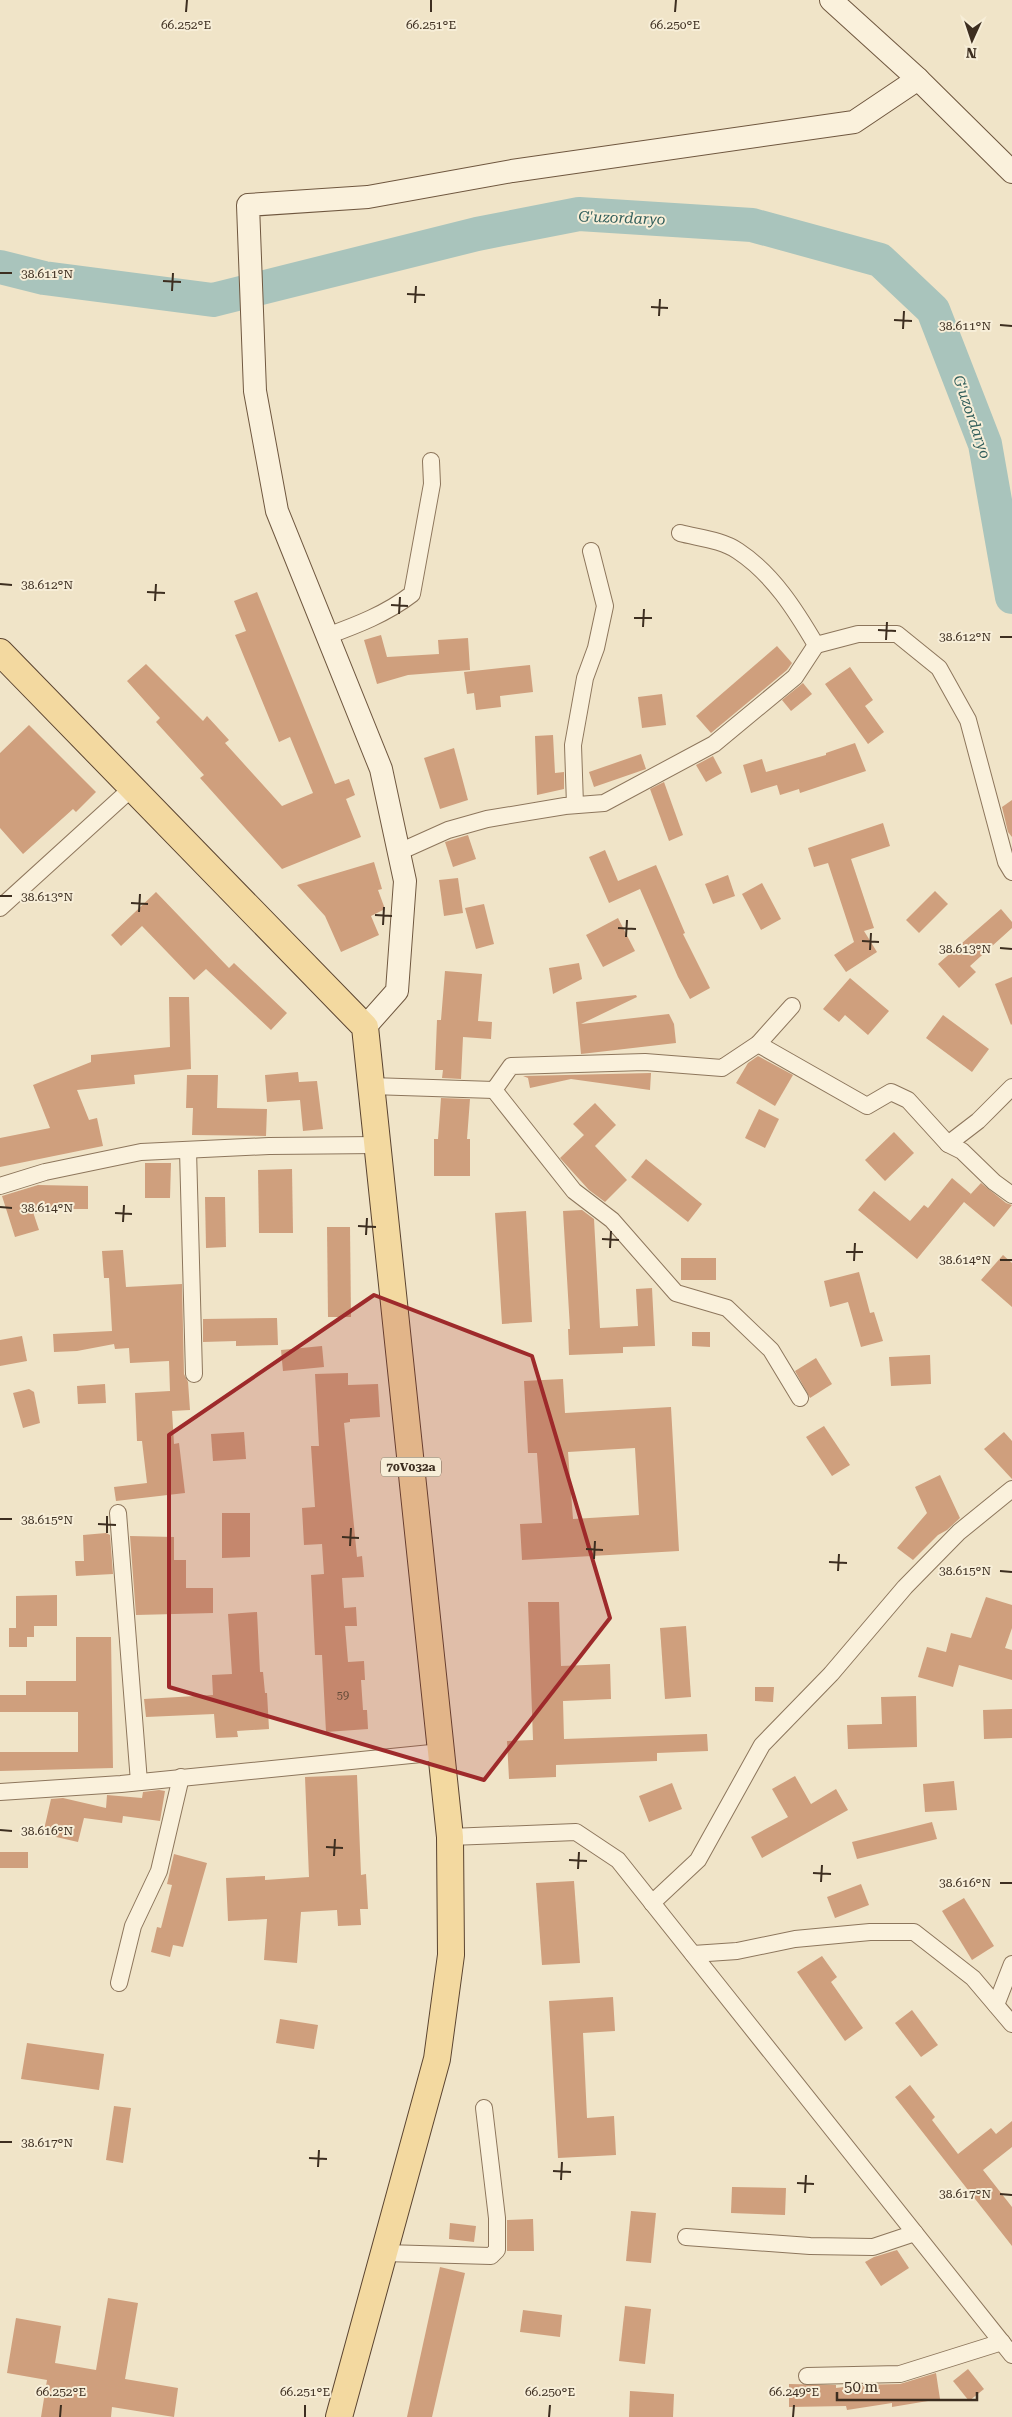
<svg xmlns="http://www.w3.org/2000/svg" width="1012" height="2417" viewBox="0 0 1012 2417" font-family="'Roboto Serif',serif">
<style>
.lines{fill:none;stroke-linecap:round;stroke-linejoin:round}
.river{stroke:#a9c4bc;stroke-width:34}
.building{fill:#cf9f7d;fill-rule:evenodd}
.street-casing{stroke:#8d765c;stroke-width:18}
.secondary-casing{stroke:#6f573f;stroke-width:24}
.primary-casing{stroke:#5b4430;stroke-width:28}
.street{stroke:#faf1dc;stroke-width:16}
.secondary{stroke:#faf1dc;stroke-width:22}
.primary{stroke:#f3d9a0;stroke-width:26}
.marked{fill:#9e2a2b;fill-opacity:0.2;stroke:#9e2a2b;stroke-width:4;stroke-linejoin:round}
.ticks{fill:none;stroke:#3d2e20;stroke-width:2}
.labels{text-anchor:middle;stroke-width:4;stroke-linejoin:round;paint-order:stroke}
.number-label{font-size:11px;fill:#624a37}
.shield{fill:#f7eed8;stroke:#756857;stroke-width:1}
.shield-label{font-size:12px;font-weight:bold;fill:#3d2e20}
.water-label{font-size:15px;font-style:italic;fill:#2f5d5a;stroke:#f7eed8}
.ticks-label{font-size:12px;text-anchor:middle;fill:#3d2e20;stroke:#f7eed8;stroke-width:4;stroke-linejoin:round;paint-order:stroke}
</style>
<rect width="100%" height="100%" fill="#f0e4c8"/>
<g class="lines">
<path class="river" d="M0,267L44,278L213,300L477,234L579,214L752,225L880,260L933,310L985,444L1012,597"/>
</g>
<g class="building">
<path d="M257,592L335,784L349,779L355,795L346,799L361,837L282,869L200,778L204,775L156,722L160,718L127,681L146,664L203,721L207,716L229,740L225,743L282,806L313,793L290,737L279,742L235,635L246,631L234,601Z"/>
<path d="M381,635L387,657L439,654L438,640L468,638L470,670L408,675L377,684L364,640Z"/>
<path d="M777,646L792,663L787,670L711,733L696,716Z"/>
<path d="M530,665L533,692L500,696L501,707L476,710L474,693L467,694L464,672Z"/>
<path d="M850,667L873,700L865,706L884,732L868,744L825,684Z"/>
<path d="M803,683L812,694L791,711L782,700Z"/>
<path d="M662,694L666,725L642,728L638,697Z"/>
<path d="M29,725L96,792L76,812L73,809L23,854L0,828V753Z"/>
<path d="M553,735L555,773L564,772V789L537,795L535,736Z"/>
<path d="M855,743L866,771L800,793L799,789L780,795L777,785L751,793L743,765L762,759L766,772L826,755V753Z"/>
<path d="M454,748L468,800L440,809L424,758Z"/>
<path d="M641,754L646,769L594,787L589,772Z"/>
<path d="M713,756L722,773L706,782L696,765Z"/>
<path d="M664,782L683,835L669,841L650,789Z"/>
<path d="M1012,800V837L1008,832L1002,807Z"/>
<path d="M883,823L890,846L851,859L874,928L864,931L877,952L846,972L834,955L854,942L828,863L814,867L808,848Z"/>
<path d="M468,835L476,859L453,867L445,842Z"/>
<path d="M605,850L618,881L656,865L685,933L683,934L710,988L690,999L678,977L640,889L609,903L589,857Z"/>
<path d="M374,862L382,889L378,890L385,909L371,916L379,935L341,952L325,916L297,885Z"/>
<path d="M728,875L735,896L713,904L705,884Z"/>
<path d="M458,878L463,913L444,916L439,880Z"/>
<path d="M762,883L781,919L761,930L742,894Z"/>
<path d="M935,891L948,904L919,933L906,920Z"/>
<path d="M156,892L229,968L234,963L287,1013L271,1030L206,969L194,980L142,926L121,946L111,935Z"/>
<path d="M484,904L494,944L476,949L465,908Z"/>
<path d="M1001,909L1012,922V928L970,966L976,972L959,988L938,964Z"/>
<path d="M618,918L635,951L603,967L586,935Z"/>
<path d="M579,963L582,979L553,994L549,968Z"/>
<path d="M445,971L482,974L478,1021L492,1022L491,1039L463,1037L461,1079L442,1078L443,1070H435L437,1020H441Z"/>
<path d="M1012,977V1024L1011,1025L995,984Z"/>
<path d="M850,978L889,1011L868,1035L845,1015L839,1022L823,1009Z"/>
<path d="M636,995L637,997L581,1024L669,1014L674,1024L676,1043L581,1054L576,1002Z"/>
<path d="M169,997H189L191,1069L134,1075L135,1084L77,1090L89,1120L97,1118L103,1146L0,1167V1138L50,1128L33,1085L91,1062V1055L170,1047Z"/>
<path d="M943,1015L989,1049L972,1072L926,1038Z"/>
<path d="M758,1056L793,1075L775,1106L736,1083L748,1063Z"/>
<path d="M298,1072L299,1082L317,1081L323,1129L303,1131L300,1100L267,1102L265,1075Z"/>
<path d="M651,1073L650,1090L571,1079L530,1088L528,1078L523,1076Z"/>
<path d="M187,1075H218L217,1108L267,1109L266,1136L192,1135L193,1108H186Z"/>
<path d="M441,1098L470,1099L467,1139H470V1176H434V1139H438Z"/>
<path d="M595,1103L616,1125L595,1146L627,1180L605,1202L589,1190L560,1158L584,1135L573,1124Z"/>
<path d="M759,1109L779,1119L765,1148L745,1138Z"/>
<path d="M894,1132L914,1153L885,1181L865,1160Z"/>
<path d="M646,1159L702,1204L688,1222L631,1177Z"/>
<path d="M145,1163H171L170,1198H145Z"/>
<path d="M292,1169L293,1233H259L258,1170Z"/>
<path d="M952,1178L971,1194L969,1196L981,1183L1006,1203L1012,1205L994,1227L964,1202L917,1259L858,1210L874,1191L910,1221L924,1205L928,1208Z"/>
<path d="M38,1185L88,1186V1209H32L39,1230L15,1237L2,1196Z"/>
<path d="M205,1197H225L226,1247L206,1248Z"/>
<path d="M582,1210L594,1219L600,1328L638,1326L636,1289L652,1288L655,1346L623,1347V1353L569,1355L568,1329H570L563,1211Z"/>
<path d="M526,1211L532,1322L502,1324L495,1213Z"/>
<path d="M327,1227H350L351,1317H328Z"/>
<path d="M123,1250L126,1287L182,1284L184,1374L188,1382L190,1410L172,1411L174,1444L179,1443L185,1493L116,1501L114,1487L147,1483L142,1441H137L135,1393L170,1391L169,1361L130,1363L129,1348L115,1349L114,1344L77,1351L54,1352L53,1334L112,1331L109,1278H104L102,1251Z"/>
<path d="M1003,1255L1012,1263V1307L981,1280Z"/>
<rect x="681" y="1258" width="35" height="22"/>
<path d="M859,1272L870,1313L874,1312L883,1341L861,1347L848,1302L830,1307L824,1281Z"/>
<path d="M277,1318L278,1345L236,1346V1341L203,1342V1319Z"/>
<path d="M692,1332H710V1347L692,1346Z"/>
<path d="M22,1336L27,1361L0,1366V1340Z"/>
<path d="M322,1346L324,1367L283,1371L281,1350Z"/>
<path d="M930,1355L931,1384L891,1386L889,1357Z"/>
<path d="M816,1358L832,1384L810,1398L795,1371Z"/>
<path d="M348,1373V1385L378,1384L380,1417L350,1419V1422L344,1423L357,1557L362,1556L364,1577L342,1578L344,1608L356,1607L357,1626H345L348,1662L364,1661L365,1680H361L363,1710H367L368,1729L326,1732L322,1655H315L311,1575L324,1574L322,1544L304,1545L302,1508L315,1507L311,1446H319L315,1374Z"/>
<path d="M563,1379L565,1413L671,1407L679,1551L522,1560L520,1524L542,1523L537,1453H528L524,1381ZM635,1448L639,1515L573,1519L568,1452Z"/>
<path d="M105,1384L106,1403L78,1404L77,1386Z"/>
<path d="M29,1389L34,1392L40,1423L23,1428L13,1393Z"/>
<path d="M824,1426L850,1465L832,1476L806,1437Z"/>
<path d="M244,1432L246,1459L213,1461L211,1434Z"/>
<path d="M1004,1432L1012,1441V1479L984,1449Z"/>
<path d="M940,1475L960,1518L947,1530L938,1535L913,1560L897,1548L927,1513L915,1487Z"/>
<path d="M222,1513H250V1557L222,1558Z"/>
<path d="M106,1533L110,1535L113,1574L76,1576L75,1561H84L83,1535Z"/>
<path d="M130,1536L174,1537V1560H186V1588H213V1613L136,1615Z"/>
<path d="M57,1595V1626H34V1637H27V1647H9V1628H16V1596Z"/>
<path d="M986,1597L1012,1605V1628L1005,1648L1012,1650V1680L959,1665L953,1687L918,1677L927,1647L946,1652L951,1633L971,1638Z"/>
<path d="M528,1602H559L561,1666L610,1664L611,1699L563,1701L564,1739L707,1734L708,1751L657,1753V1761L556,1765V1777L509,1779L507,1741L533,1740Z"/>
<path d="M257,1612L260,1672H263L265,1693H267L269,1729L237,1731L238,1737L216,1738L214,1714L146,1717L144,1699L213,1695L212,1675L232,1674L228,1614Z"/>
<path d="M686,1626L691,1697L665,1699L660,1628Z"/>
<path d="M76,1637H111L113,1768L0,1771V1752H78V1712H0V1695H26V1681H76Z"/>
<path d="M755,1687H774L773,1702L755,1701Z"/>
<path d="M916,1696L917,1747L848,1749L847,1725L882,1724L881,1697Z"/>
<path d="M1012,1709V1738L984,1739L983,1710Z"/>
<path d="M357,1775L361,1875L366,1874L368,1909H360L361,1925L338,1926L337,1910L301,1912L297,1963L264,1960L267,1919L228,1921L226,1878L265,1876V1880L309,1877L305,1777Z"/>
<path d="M795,1776L811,1804L836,1789L848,1810L762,1858L751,1837L788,1817L772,1789Z"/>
<path d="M954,1781L957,1810L925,1812L923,1784Z"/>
<path d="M672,1783L682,1809L649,1822L639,1796Z"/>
<path d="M159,1790L165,1791L160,1821L123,1816L122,1823L84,1818L78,1842L43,1834L51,1799L63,1798L106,1808L107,1795L142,1798L143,1792Z"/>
<path d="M932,1822L937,1839L857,1859L852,1842Z"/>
<rect x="0" y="1852" width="28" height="16"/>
<path d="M174,1854L207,1863L183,1947L173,1945L170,1957L151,1952L157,1927L161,1928L172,1885L167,1884Z"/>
<path d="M574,1881L580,1963L542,1965L536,1883Z"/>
<path d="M861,1884L869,1905L835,1918L827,1897Z"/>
<path d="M964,1898L994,1946L972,1960L942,1911Z"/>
<path d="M822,1956L837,1977L831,1982L863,2028L845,2041L797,1972Z"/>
<path d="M613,1997L615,2031L583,2033L587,2118L614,2116L616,2155L558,2158L549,2001Z"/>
<path d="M912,2010L938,2045L921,2057L895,2023Z"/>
<path d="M280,2019L318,2025L314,2049L276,2043Z"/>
<path d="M27,2043L104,2054L99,2090L21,2079Z"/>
<path d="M910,2085L935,2117L932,2120L958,2154L991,2128L996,2134L1012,2121V2147L983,2170L1012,2207V2246L895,2097Z"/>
<path d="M114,2106L131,2108L123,2163L106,2160Z"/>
<path d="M732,2187L786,2188L785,2215L731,2213Z"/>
<path d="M631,2211L656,2213L651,2263L626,2261Z"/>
<path d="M533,2219L534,2251H507V2220Z"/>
<path d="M450,2223L476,2226L474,2242L449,2239Z"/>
<path d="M897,2250L909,2268L881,2286L865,2262L874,2257Z"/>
<path d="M440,2267L465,2273L432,2417H407Z"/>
<path d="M108,2298L138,2303L125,2379L178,2388L174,2417L112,2407L111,2417H41L47,2380L7,2373L16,2318L61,2326L55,2363L96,2370Z"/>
<path d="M625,2306L651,2309L645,2364L619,2361Z"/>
<path d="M523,2310L562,2315L560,2337L520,2332Z"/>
<path d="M968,2369L984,2389L969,2401L953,2381Z"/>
<path d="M936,2373L940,2399L892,2407V2403L847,2410L846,2406L789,2407V2384L836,2385V2388L858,2385L900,2384Z"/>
<path d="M630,2391L674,2394L673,2417H629Z"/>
</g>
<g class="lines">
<defs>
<g id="street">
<path d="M327,636C357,625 386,614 412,594L432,484L431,461"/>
<path d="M816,645L858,634H897L939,668L968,720L1006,862L1012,872"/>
<path d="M575,805L573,745L585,678L596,648L605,606L591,551"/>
<path d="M399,852L448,830L487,819L565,806L604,803L714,744L795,677L816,645C796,611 773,574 738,551C722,540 699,538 680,533"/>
<path d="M0,908L132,788"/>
<path d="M758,1044L867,1106L891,1092L908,1100L948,1144L962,1151L994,1182L1012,1195"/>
<path d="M371,1086L494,1090L511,1066L645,1062L722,1068L758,1044L792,1006"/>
<path d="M494,1090L574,1191L612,1220L676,1293L727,1308L771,1350L800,1398"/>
<path d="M948,1144L978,1121L1012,1087"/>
<path d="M188,1150L194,1374"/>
<path d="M0,1186L45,1172L141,1152L269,1146L378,1145"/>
<path d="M118,1513L139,1782"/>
<path d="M0,1792L121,1784L441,1752"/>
<path d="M450,1837L576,1832L618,1860L1012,2355"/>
<path d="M652,1903L698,1860L762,1745L831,1674L905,1587L959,1532L1012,1489"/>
<path d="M693,1954L737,1951L795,1939L870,1932H914L973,1978L1012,2024"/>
<path d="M119,1983L133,1926L159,1871L181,1777"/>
<path d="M996,2005L1012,1964"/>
<path d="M686,2237L810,2246L873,2247L915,2233"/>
<path d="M384,2253L491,2256L497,2250V2218L484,2108"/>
<path d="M807,2376L900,2374L1002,2342"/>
</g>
<g id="secondary">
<path d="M831,0L918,79L1012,172"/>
<path d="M365,1027L397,991L405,881L381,769L277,511L255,391L248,205L368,197L512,171L854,122L918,79"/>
</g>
<path id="primary" d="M0,652L365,1027L450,1837L451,1955L437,2059L339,2417"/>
</defs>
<use href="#street" class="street-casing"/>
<use href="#secondary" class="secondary-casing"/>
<use href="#primary" class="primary-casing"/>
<use href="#street" class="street"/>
<use href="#secondary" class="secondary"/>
<use href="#primary" class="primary"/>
</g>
<path class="marked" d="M374,1295L532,1356L610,1618L484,1780L169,1687V1435Z"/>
<path class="ticks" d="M186,12L187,0M431,12V0M675,12L676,0M0,273H12M163,281L181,282M172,291L173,273M407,294L425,295M415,303L416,286M651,307L668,308M659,316L660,299M894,320L912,321M1000,325L1012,326M903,329L904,311M0,584L12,585M147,592L165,593M155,601L156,584M391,605L408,606M399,614L400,597M634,618H652M643,627L644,609M878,630L896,631M1000,637H1012M886,640L887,622M0,896H12M131,903L148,904M139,912L140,894M375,915L392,916M383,925L384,907M618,928L636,929M626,937L627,920M862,941L879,942M1000,948L1012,949M870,950L871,933M0,1207L12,1208M115,1213L132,1214M123,1222L124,1205M358,1226L376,1227M366,1235L367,1218M602,1239L619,1240M610,1248L611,1231M846,1252H863M1000,1260H1012M854,1261L855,1243M0,1519H12M98,1524L116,1525M107,1533V1516M342,1537L359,1538M350,1546L351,1528M586,1549L603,1550M594,1559L595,1541M829,1562L847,1563M838,1571L839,1554M1000,1571L1012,1572M0,1830L12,1831M326,1847L343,1848M334,1856L335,1839M569,1860L587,1861M578,1869L579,1852M813,1873L831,1874M821,1882L822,1865M1000,1883H1012M0,2142H12M309,2158L327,2159M318,2167L319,2150M553,2171L571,2172M561,2180L562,2162M797,2183L814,2184M805,2193L806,2175M1000,2194L1012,2195M60,2417L61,2405M305,2417V2405M549,2417L550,2405M793,2417L794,2405"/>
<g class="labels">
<g class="number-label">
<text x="343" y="1699">59</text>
</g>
<rect class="shield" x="381" y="1457.5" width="60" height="19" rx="4"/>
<g class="shield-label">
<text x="411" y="1471">70V032a</text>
</g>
<g class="water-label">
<text transform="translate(622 218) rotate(2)" y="5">G'uzordaryo</text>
<text transform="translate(972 417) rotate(71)" y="5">G'uzordaryo</text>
</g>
</g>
<g class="ticks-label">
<text x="186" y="29">66.252°E</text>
<text x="431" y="29">66.251°E</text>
<text x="675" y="29">66.250°E</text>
<text x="47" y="278">38.611°N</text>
<text x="965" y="330">38.611°N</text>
<text x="47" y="589">38.612°N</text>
<text x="965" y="641">38.612°N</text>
<text x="47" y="901">38.613°N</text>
<text x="965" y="953">38.613°N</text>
<text x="47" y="1212">38.614°N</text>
<text x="965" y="1264">38.614°N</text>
<text x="47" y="1524">38.615°N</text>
<text x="965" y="1575">38.615°N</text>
<text x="47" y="1835">38.616°N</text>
<text x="965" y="1887">38.616°N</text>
<text x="47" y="2147">38.617°N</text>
<text x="965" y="2198">38.617°N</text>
<text x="61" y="2396">66.252°E</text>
<text x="305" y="2396">66.251°E</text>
<text x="550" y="2396">66.250°E</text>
<text x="794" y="2396">66.249°E</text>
</g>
<g transform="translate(972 40) rotate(183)" stroke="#f7eed8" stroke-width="4" paint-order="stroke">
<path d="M0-4L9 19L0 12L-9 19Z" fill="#3d2e20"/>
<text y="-8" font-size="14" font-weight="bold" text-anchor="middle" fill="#3d2e20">N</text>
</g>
<path d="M837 2392v8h140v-8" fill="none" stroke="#3d2e20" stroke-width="2.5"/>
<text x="844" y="2392" font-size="15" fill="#3d2e20" stroke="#f7eed8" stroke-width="4" paint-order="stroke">50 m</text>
</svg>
